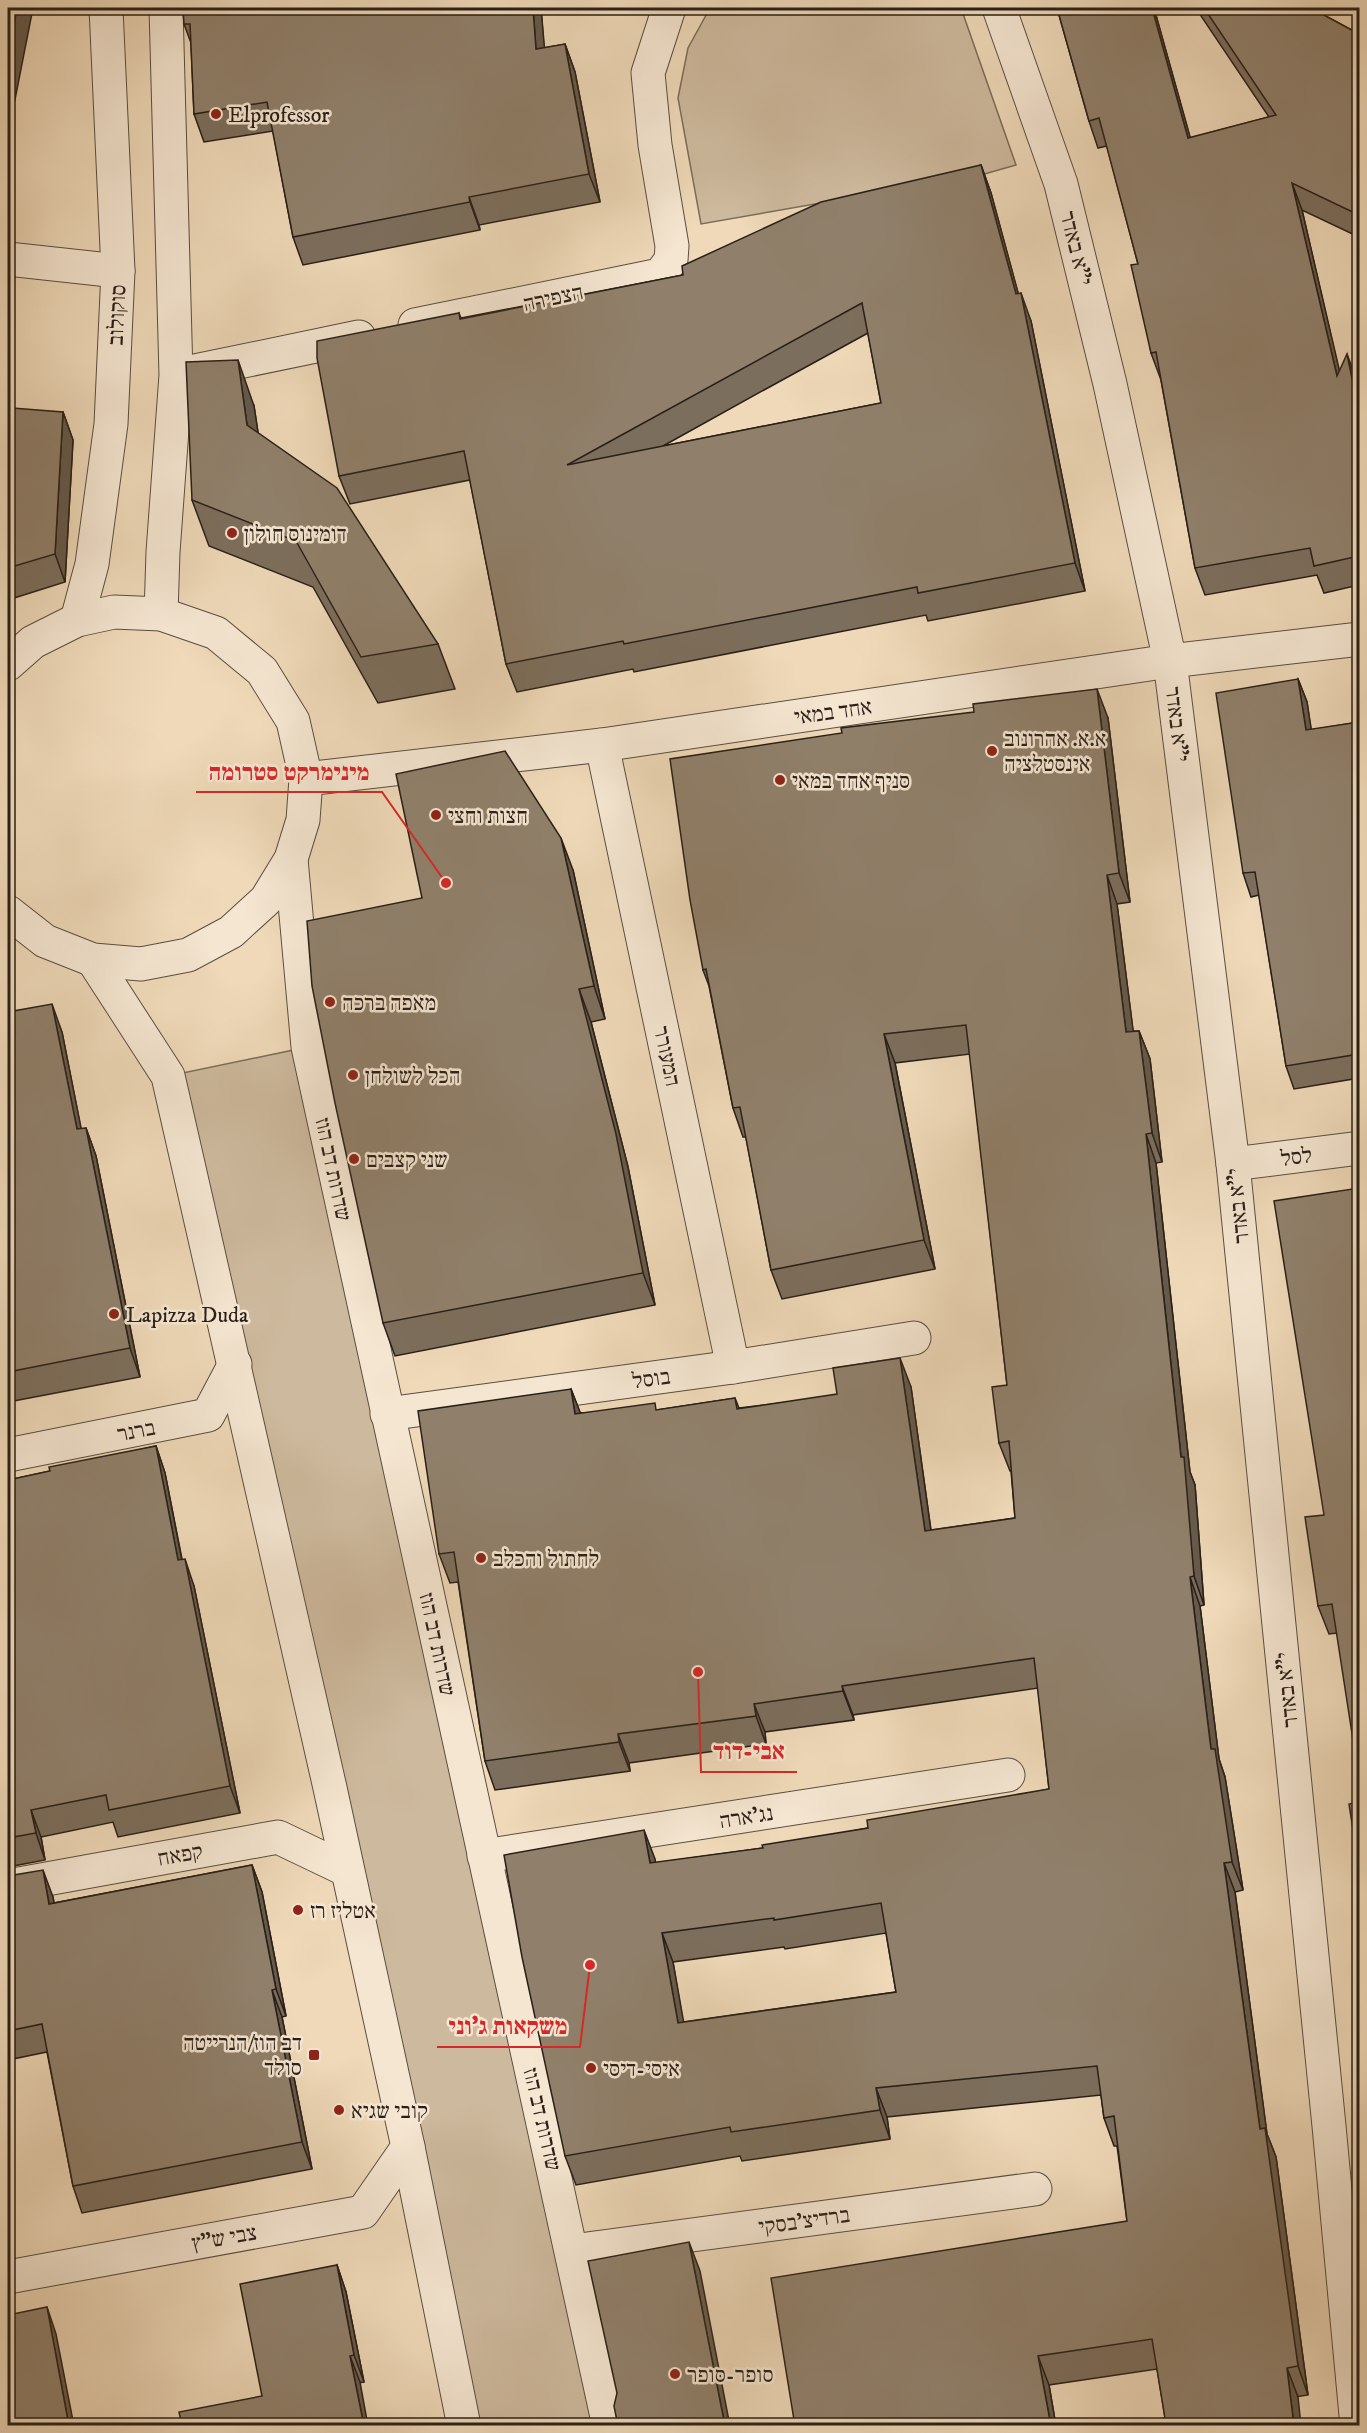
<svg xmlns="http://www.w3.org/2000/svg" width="1367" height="2433" viewBox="0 0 1367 2433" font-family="'IM FELL DW Pica','Frank Ruhl Libre',serif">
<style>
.green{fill:#cdb99d;stroke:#7b6c5a;stroke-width:1.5}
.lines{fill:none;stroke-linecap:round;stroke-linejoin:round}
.minor-casing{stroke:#5a4e40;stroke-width:35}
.tertiary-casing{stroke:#5a4e40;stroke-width:35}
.minor{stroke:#f5e6d1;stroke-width:33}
.tertiary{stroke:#f5e6d1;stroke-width:33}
.wall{fill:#7c6e5c;stroke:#291f18;stroke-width:1.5;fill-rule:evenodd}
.shaded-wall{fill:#655a4b;stroke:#291f18;stroke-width:1.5}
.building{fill:#90806b;stroke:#291f18;stroke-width:1.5;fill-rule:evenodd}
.poi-dot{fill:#8f2418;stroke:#f5e6d1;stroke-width:2}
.labels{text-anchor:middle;stroke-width:5;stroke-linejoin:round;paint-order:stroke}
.poi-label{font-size:22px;fill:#291f18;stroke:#f5e6d1;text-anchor:start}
.street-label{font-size:22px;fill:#291f18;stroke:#f5e6d1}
.leader{fill:none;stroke:#d62828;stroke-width:2}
.callout-dot{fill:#d62828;stroke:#f5e6d1;stroke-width:2}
.callout-label{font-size:24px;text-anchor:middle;font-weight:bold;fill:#d62828;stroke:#f5e6d1;stroke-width:5;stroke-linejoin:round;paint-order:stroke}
</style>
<rect width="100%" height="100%" fill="#efd9b8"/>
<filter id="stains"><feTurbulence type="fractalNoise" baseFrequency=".00333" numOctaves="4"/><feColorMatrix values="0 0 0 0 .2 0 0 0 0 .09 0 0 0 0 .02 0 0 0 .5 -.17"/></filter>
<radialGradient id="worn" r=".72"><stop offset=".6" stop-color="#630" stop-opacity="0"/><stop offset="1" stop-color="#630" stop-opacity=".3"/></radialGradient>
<g class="green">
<path d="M710,8H961L1016,165L981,175L701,224L678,98L688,48Z"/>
<path d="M308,1047L609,2425H464L168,1076Z"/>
</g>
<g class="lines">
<defs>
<g id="minor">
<path d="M999,8L1061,184L1110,384L1170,661L1233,1164L1329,2126L1357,2426"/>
<path d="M8,259L118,271"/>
<path d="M415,325L660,275L671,260L672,246L655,145L648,73L669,8"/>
<path d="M195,371L359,337"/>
<path d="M602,745L733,1367"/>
<path d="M306,779L602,745L1170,661L1360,639"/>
<path d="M1233,1164L1360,1148"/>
<path d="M387,1414L733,1367L914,1338"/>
<path d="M8,1455L208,1415L235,1364"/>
<path d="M484,1856L1008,1775"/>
<path d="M8,1886L278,1837L347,1870"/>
<path d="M572,2251L1035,2189"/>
<path d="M8,2277L363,2212L408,2147"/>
</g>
<g id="tertiary">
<path d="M161,614L163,552L176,375L166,8"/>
<path d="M77,620L92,564L111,424L118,271L106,8"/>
<path d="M8,664L33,642L77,620L114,612L161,614L216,633L262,671L293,721L306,779L303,820L291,859L266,900L231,932L188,955L141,964L93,960L45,941L8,912"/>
<path d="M291,859L308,1047L609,2426"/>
<path d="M93,960L168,1076L330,1788L408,2147L464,2426"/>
</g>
</defs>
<use href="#minor" class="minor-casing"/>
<use href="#tertiary" class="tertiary-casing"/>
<use href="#minor" class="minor"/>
<use href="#tertiary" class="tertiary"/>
</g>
<g class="wall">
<path d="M183,8H541L544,48L565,44L575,72L600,202L479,225L480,230L303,265L293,237L273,131L204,142L194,114L191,43L184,24Z"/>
<path d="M1057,8H1154L1190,138L1269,117L1201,16L1198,8H1311L1359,34V237L1302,210L1339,371L1357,381L1359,393V585L1324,593L1317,575L1205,595L1195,568L1161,380L1151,353L1138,264L1107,146L1098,148L1089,121Z"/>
<path d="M981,165L991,193L1018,293L1031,321L1085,591L928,621L926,615L634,672L633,669L517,692L506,664L470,480L350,504L339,476L459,313L461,318L683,275ZM868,333L881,403L663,446L764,390Z"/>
<path d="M254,406L258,433L438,644L455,689L378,703L313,587L209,546L192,500Z"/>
<path d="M63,412L73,440L65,582L11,599L8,601V458Z"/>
<path d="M1298,679L1307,702L1311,730L1359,722V1078L1294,1089L1286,1066L1259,895L1251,897L1243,873Z"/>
<path d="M1108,718L1130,902L1117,904L1133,1031H1139L1150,1059L1162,1162L1156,1163L1190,1472L1195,1485L1204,1605L1200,1606L1219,1759L1225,1777L1243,1890L1235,1892L1267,2134L1276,2157L1308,2395L1165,2418L1157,2369L1049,2385L1056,2426H795L1127,2221L1117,2146H1114L1104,2118L1101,2095L887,2117L890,2139L742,2161L740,2156L576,2185L565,2156L655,1859V1863L763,1848L868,1828L1049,1789L1038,1688L853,1715L854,1720L765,1732L766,1744L629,1763L630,1771L495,1790L485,1761L458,1582L450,1583L439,1554L571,1389L580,1413L657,1410L735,1398L739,1408L911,1387L931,1530L1015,1518L1011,1471H1010L999,1443L1007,1385L970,1054L895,1063L935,1269L782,1299L771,1270L746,1137H743L733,1108L709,986L703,970ZM886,1933L896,1992L683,2022L673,1962L784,1947L785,1949Z"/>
<path d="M573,870L605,1019L591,1022L628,1167L655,1305L395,1356L383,1323L422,898Z"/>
<path d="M8,1012L62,1032L81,1129L86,1128L96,1156L140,1377L8,1402Z"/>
<path d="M1359,1188L1337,1633L1329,1634L1318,1606L1324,1515Z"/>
<path d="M156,1446L165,1473L182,1559L194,1586L240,1813L118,1837L113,1822L41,1837L45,1860L8,1867V1480L50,1471Z"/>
<path d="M252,1865L262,1892L286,2016L282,2017L312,2169L82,2213L73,2186L47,2052L8,2060V1876L53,1897L54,1903Z"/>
<path d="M337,2265L346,2292L364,2382L262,2396Z"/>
</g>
<g class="shaded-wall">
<path d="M17,8H33L8,135V56Z"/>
<path d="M533,8H541L547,77L536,49Z"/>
<path d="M1152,8H1154L1198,165L1188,138Z"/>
<path d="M565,44L575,72L600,202L589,174Z"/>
<path d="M981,165L991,193L1026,322L1016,294Z"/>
<path d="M1292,183L1302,210L1347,403L1337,376Z"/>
<path d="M469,197L479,225L480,230L470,202Z"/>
<path d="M1021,293L1031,321L1085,591L1075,563Z"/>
<path d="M1347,354L1357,381L1359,393V413Z"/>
<path d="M238,360L254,406L264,471L247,425Z"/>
<path d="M63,412L73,440L65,582L55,554Z"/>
<path d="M8,589L11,599L8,601Z"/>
<path d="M1298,679L1307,702L1315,753L1306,730Z"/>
<path d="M1097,689L1108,718L1130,902L1119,873Z"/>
<path d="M561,838L573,870L605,1019L594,986Z"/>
<path d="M1107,875L1117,904L1137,1061L1126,1032Z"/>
<path d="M579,989L591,1022L628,1167L655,1305L643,1273Z"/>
<path d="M52,1004L62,1032L87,1158L77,1129Z"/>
<path d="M1139,1031L1150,1059L1162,1162L1152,1133Z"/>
<path d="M884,1034L895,1063L935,1269L924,1240Z"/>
<path d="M86,1128L96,1156L140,1377L130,1348Z"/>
<path d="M1146,1134L1156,1163L1190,1472L1195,1485L1204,1605L1194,1576Z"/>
<path d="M900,1358L911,1387L935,1560L925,1531Z"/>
<path d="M571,1389L582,1417L575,1414Z"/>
<path d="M156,1446L165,1473L187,1587L178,1560Z"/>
<path d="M185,1559L194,1586L240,1813L230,1786Z"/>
<path d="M1190,1577L1200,1606L1219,1759L1225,1777L1243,1890L1232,1862L1211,1749Z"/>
<path d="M842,1686L853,1715L854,1720L843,1691Z"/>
<path d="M754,1704L765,1732L766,1744L756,1716Z"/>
<path d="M618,1734L629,1763L630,1771L619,1742Z"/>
<path d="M31,1810L41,1837L45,1860L36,1833Z"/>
<path d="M644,1830L655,1859L660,1892L650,1863Z"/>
<path d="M1224,1863L1235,1892L1267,2134L1276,2157L1308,2395L1298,2366L1260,2129Z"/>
<path d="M252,1865L262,1892L286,2016L276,1989Z"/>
<path d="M43,1870L53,1897L59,1931L49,1904Z"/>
<path d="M662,1933L673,1962L689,2052L678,2023Z"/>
<path d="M272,1990L282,2017L312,2169L302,2142Z"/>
<path d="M876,2088L887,2117L890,2139L880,2110Z"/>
<path d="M689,2242L700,2271L730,2426H725Z"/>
<path d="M337,2265L346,2292L364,2382L354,2355Z"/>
<path d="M47,2307L56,2334L74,2426H69Z"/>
<path d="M350,2356L360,2382L368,2426H364Z"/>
<path d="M1038,2356L1049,2385L1056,2426H1051Z"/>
<path d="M1287,2368L1298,2397L1301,2426H1294Z"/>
</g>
<g class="building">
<path d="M8,8H17L8,56Z"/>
<path d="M183,8H533L536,49L565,44L589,174L469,197L470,202L293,237L267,102L194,114L190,24H184Z"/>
<path d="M1057,8H1152L1188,138L1276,115L1204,8H1311L1359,34V215L1292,183L1337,376L1347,354L1359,413V556L1314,566L1310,548L1195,568L1156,352L1151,353L1131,265L1138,264L1099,118L1089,121Z"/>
<path d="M981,165L1016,294L1021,293L1075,563L918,593L917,587L624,644L623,641L506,664L464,451L339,476L317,358V341L459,313L460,319L683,275L682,266L821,202ZM862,303L881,403L567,465Z"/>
<path d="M238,360L247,425L337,488L438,644L361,657L296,541L192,500L186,362Z"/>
<path d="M12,408L63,412L55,554L8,568V458Z"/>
<path d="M1298,679L1306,730L1359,722V1054L1286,1066L1255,872L1243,873L1216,693Z"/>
<path d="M1097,689L1119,873L1107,875L1126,1032L1139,1031L1152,1133L1146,1134L1181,1457H1184L1194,1576L1190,1577L1211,1749H1215L1232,1862L1224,1863L1260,2129L1265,2128L1298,2366L1287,2368L1294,2426H1127V2423L1165,2418L1152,2339L1038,2356L1051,2426H795L771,2278L1127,2221L1114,2116L1104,2118L1097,2066L876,2088L880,2110L731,2132L730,2127L565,2156L522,1957L504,1855L644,1830L650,1863L763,1848L762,1845L868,1828L867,1820L1049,1789L1034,1658L842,1686L843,1691L754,1704L756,1716L618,1734L619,1742L485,1761L454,1552L439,1554L418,1411L571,1389L575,1414L655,1403L656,1410L735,1398L737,1409L837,1394L833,1368L900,1358L925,1531L1015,1518L1009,1441L999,1443L992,1387L1007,1385L966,1025L884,1034L924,1240L771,1270L740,1107L733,1108L706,969L703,970L690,900L670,759L842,733L841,728L974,712L973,704ZM881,1903L896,1992L678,2023L662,1933L774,1918V1920Z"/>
<path d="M505,751L561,838L594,986L579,989L616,1134L643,1273L383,1323L335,1103L312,986L307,921L422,898L396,774Z"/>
<path d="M52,1004L77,1129L86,1128L130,1348L8,1372V1012Z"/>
<path d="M1359,1188V1779L1332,1604L1318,1606L1305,1517L1324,1515L1274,1201Z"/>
<path d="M156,1446L178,1560L185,1559L230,1786L109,1810L106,1795L31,1810L36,1833L8,1838V1480L50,1471L49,1467Z"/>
<path d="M1359,1802V1869L1349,1804Z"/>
<path d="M252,1865L276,1989L272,1990L302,2142L73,2186L42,2024L8,2031V1876L43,1870L49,1904Z"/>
<path d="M689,2242L725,2426H618L614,2406L617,2393L588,2261Z"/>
<path d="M337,2265L354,2355L350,2356L364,2426H182L179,2412L262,2396L240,2284Z"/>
<path d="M47,2307L69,2426H8V2315Z"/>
</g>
<g class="poi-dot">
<circle cx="216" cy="114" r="6"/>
<circle cx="232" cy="533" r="6"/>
<circle cx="992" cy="751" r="6"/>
<circle cx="780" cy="780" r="6"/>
<circle cx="436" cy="815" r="6"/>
<circle cx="330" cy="1002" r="6"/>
<circle cx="353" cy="1075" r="6"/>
<circle cx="354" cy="1159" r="6"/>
<circle cx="114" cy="1314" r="6"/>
<circle cx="481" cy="1558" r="6"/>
<circle cx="298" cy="1910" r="6"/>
<rect x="308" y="2049" width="12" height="12" rx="3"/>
<circle cx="591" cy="2068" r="6"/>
<circle cx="339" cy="2110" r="6"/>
<circle cx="675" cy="2374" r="6"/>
</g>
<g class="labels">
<g class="poi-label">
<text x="228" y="122">Elprofessor</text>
<text x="244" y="541">דומינוס חולון</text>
<text x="1004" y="746">א.א. אהרונוב<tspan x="1004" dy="25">אינסטלציה</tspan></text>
<text x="792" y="788">סניף אחד במאי</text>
<text x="448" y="823">חצות וחצי</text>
<text x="342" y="1010">מאפה ברכה</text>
<text x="365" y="1083">הכל לשולחן</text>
<text x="366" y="1167">שני קצבים</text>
<text x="126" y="1322">Lapizza Duda</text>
<text x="493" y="1566">לחתול והכלב</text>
<text x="310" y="1918">אטליז רז</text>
<text x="302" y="2050" text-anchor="end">דב הוז/הנרייטה<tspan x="302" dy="25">סולד</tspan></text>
<text x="603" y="2076">איסי-דיסי</text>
<text x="351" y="2118">קובי שגיא</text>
<text x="687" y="2382">סופר-סופר</text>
</g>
<g class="street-label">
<text transform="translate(1077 248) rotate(76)" y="8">י"א באדר</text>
<text transform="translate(553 297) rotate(-12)" y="8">הצפירה</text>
<text transform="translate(116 315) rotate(-87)" y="8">סוקולוב</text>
<text transform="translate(833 711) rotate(-8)" y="8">אחד במאי</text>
<text transform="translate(1178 724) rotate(83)" y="8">י"א באדר</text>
<text transform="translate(668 1056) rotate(78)" y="8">המעורר</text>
<text transform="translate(1296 1156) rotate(-7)" y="8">לסל</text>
<text transform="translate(334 1169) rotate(78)" y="8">שדרות דב הוז</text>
<text transform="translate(1237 1206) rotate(-96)" y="8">י"א באדר</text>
<text transform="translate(651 1378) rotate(-8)" y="8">בוסל</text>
<text transform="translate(136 1430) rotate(-11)" y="8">ברנר</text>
<text transform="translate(438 1644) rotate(78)" y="8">שדרות דב הוז</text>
<text transform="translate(1286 1690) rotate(-96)" y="8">י"א באדר</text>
<text transform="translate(746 1816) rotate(-9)" y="8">נג'ארה</text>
<text transform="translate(180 1854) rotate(-10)" y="8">קפאח</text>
<text transform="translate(543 2119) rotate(77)" y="8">שדרות דב הוז</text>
<text transform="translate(804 2220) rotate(-8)" y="8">ברדיצ'בסקי</text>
<text transform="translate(224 2237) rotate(-10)" y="8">צבי ש"ץ</text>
</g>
</g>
<path class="leader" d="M446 883L382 792H196M698 1672L701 1772H797M590 1965L580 2047H437"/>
<g class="callout-dot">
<circle cx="446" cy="883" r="6"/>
<circle cx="698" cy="1672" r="6"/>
<circle cx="590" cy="1965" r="6"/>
</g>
<g class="callout-label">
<text x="289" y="780">מינימרקט סטרומה</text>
<text x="749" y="1759">אבי-דוד</text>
<text x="508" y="2034">משקאות ג'וני</text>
</g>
<rect width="1367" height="2433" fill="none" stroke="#efd9b8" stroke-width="30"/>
<rect x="9" y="9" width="1349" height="2415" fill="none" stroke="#291f18" stroke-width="3"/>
<rect x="15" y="15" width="1337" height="2403" fill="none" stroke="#291f18" stroke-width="1.5"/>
<rect width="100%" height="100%" filter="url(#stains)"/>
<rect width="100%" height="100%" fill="url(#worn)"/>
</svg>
